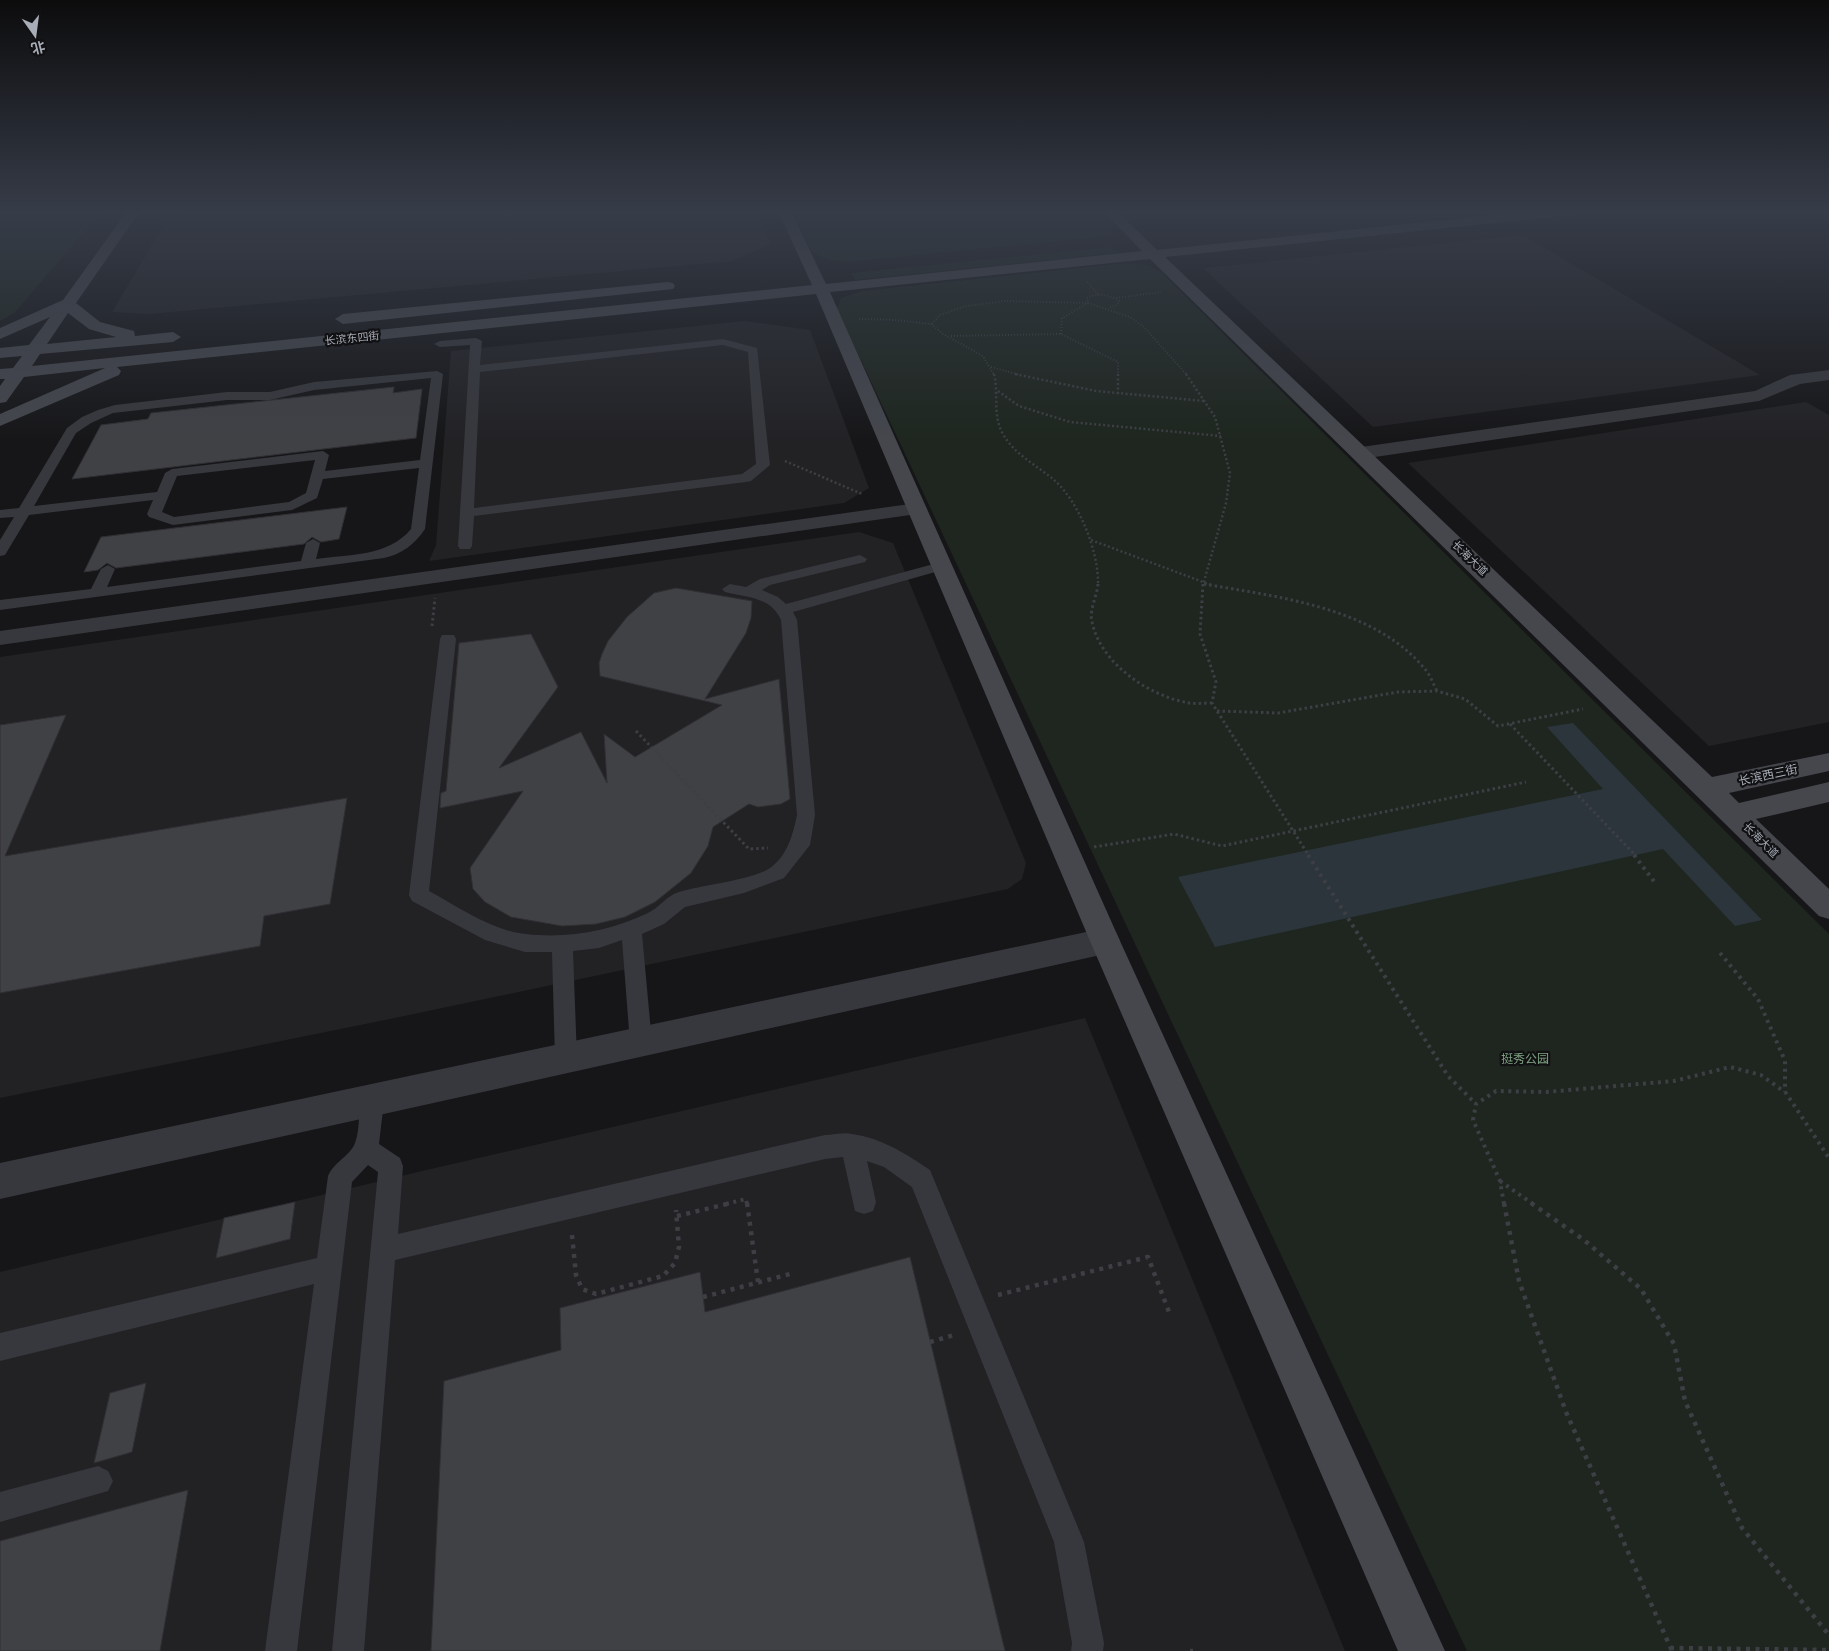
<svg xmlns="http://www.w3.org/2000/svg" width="1829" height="1651" viewBox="0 0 1829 1651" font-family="'Varela Round','Noto Sans SC',sans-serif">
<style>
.built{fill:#222225}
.green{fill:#1e261f}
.water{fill:#2c353c}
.building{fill:#404145;stroke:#303034}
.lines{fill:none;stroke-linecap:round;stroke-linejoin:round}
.path-far4{stroke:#3d3f44;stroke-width:2;stroke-dasharray:1 2;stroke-linecap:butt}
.path-far3{stroke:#3d3f44;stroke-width:2.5;stroke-dasharray:2 2.5;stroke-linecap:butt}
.path-far2{stroke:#3d3f44;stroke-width:3;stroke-dasharray:2.5 3;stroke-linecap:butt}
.path-far1{stroke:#3d3f44;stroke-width:4;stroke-dasharray:3 4.5;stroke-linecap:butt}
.path{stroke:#3d3f44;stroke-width:4.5;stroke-dasharray:4 5.5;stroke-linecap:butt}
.lane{fill:#37383d;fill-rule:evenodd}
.street{fill:#37383d;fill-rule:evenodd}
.secondary{fill:#45474d;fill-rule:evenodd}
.labels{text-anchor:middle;stroke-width:4.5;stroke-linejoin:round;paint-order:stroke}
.far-street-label{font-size:11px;fill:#a8adb8;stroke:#111113}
.street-label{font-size:12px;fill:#a8adb8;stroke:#111113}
.park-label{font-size:12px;fill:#7fa381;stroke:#111113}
</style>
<rect width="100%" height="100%" fill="#161618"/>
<g class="built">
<path d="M198,211H756L771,244L732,261L149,314L112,312L167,220Z"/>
<path d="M1523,235L1760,375L1373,427L1203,268Z"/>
<path d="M745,321L810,330L869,488L844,503L429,561L436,545L451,351Z"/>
<path d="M1806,402L1829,415V722L1709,746L1408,463Z"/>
<path d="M859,532L893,543L1026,863L1022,879L1008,889L385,1020L0,1098V657Z"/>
<path d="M1085,1018L1345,1651H0V1272L422,1171Z"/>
</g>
<g class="green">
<path d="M0,211H102L15,312L0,321Z"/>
<path d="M793,211H1099L1112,224V233L1098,237L847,262C805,259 809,246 793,211Z"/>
<path d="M1111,247L1117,253L855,280L851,273Z"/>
<path d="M1126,263L1148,265L1161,272L1829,934V1651H1467L837,309L841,298L862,291Z"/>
</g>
<path class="water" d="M1573,723L1762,920L1735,926L1663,849L1215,947L1178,877L1603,789L1547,727Z"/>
<g class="building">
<path d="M394,387L393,393L422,389L416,438L72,479L101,425L148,419L151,413Z"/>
<path d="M347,507L339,539L321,542L312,537L304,544L116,568L107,563L98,570L84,572L101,537Z"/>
<path d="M676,588L752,601L751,618L746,633L705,699L779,679L790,799L781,804L758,807L749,804L713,827L708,846L691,873L655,902L625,917L596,924L562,926L511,917L485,902L473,889L470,868L523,791L440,808L441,793L446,791L459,643L531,634L558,687L499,768L581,732L607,783L604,734L635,757L722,705L600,676L599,663L602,654L608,641L627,617L654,593Z"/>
<path d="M66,715L5,856L347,798L330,904L264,916L260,946L0,993V725Z"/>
<path d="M295,1202L290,1239L216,1258L224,1218Z"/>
<path d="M910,1257L1005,1651H431L444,1381L561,1350L560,1308L700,1272L705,1312Z"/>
<path d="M146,1383L132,1452L94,1463L110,1393Z"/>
<path d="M188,1490L160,1651H0V1541Z"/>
</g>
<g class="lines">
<g class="path-far4">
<path d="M1087,282L1098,294"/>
<path d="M1116,298L1161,292"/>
<path d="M859,319L896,320L931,324L943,334L983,356L994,375"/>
<path d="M932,324L940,315L966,306L1005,301L1088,303L1130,317L1144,327L1187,375"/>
<path d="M1061,334L1062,318L1088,303L1087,298C1097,292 1110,295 1119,301L1117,305L1108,308"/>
<path d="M951,336L1061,334L1118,362V375"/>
<path d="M991,367L1020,375"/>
</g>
<g class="path-far3">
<path d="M994,374C999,394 992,415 1003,434C1014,454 1036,465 1053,479C1079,501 1099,552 1098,585"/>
<path d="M1015,374L1096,391L1204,401"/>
<path d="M1118,374V394"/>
<path d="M1186,374L1215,417L1230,473L1226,503L1203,585"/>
<path d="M998,391L1019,406L1070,422L1221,436"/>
<path d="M785,461L862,494"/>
<path d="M1091,540L1211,585"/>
</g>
<g class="path-far2">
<path d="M1098,584C1097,596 1089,610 1092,622C1101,664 1149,696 1189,703C1196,704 1204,703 1212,703"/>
<path d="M1203,584L1200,634L1216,682L1212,703L1309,856"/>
<path d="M1204,584C1278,597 1373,607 1424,668C1430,674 1433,684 1437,691"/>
<path d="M432,626L435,598"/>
<path d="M1217,711L1278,713L1398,692L1437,691L1465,699L1498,726L1583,709"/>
<path d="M1510,724L1636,856"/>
<path d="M636,731L749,849L768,848"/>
<path d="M1094,847L1174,834L1222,846L1526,782"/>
</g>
<g class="path-far1">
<path d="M1308,855L1448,1076L1476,1104"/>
<path d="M1634,855L1656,884"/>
<path d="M1720,953L1758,999L1785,1061V1092"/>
<path d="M1500,1181L1533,1204"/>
<path d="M726,1204L746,1199L747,1204"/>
<path d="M1504,1204L1500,1181L1473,1120L1476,1104L1496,1091L1546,1092L1674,1081L1730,1067L1761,1075L1786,1093L1829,1158"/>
</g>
<g class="path">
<path d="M747,1203L758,1282"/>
<path d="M1504,1203L1519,1281L1566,1412L1672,1651"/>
<path d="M1531,1203L1584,1240L1641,1289L1674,1344L1685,1401L1742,1528L1829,1635"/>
<path d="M677,1216L731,1203"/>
<path d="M572,1235L576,1275L582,1289L596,1294L663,1276L675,1263L679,1247L676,1210"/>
<path d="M998,1295L1148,1257L1169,1312"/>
<path d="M703,1297L794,1273"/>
<path d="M930,1342L954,1335"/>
<path d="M1670,1648L1829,1650"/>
<path d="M1190,1651H1193"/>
</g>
<g class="lane">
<path d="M476,338L482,341L480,365L723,339L757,348L770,465L751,481L746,482L474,516L472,546L470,549H460L458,546L470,345L440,347L434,344L440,341ZM723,345L748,352L756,464L742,474L474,508L480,372Z"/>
<path d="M437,371L443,374L425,529C415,544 402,554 384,558L0,610V600L91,589L101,569L108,565L115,569L107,587L301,561L306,543L313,539L320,543L316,559C349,554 388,557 411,529L419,468L323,479L317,498L292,510L173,525L149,517L147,514L153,500L29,515L5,555L0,556V540L14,517L0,518V510L19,508L67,428L82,417L98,410L115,405L227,392H270L314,382ZM431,378L420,460L325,471L329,455L323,451L172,469L165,473L157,492L34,506L76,433L91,423L113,413L227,400H270L314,390ZM315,460L306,493L289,502L174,517L162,512L177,476Z"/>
<path d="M860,555L867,559L865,562L770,585L762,590L778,597L786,604L941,562L948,566L946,569L793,612L797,620L815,815L810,845L784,878L744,893L685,907L664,924L642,934L652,1043L649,1050L641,1053L633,1050L630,1043L622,940L599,948L573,951L577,1059L574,1066L566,1069L558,1066L555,1059L552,952H525L485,940L412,901L409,895L440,639L442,635H454L456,639L429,891C459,907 492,931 526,934C566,939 611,931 648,913C659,908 666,896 679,892C702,885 752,880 770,868C788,855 793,834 797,815L781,620C770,596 747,598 725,592L722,589L730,584L746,587L760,579Z"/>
<path d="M372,1090L380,1093L384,1101L379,1144L400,1158L403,1166L398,1234L825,1135C834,1135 844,1132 852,1134C882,1138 906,1154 930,1170L1084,1542L1104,1643L1103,1651H1071L1072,1643L1054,1542L912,1187L884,1167L867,1161L876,1202L873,1211L864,1214L855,1211L843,1157L825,1159L395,1260L364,1651H332L378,1172L368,1165L352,1182L297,1651H265L314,1284L0,1361V1333L317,1258L328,1176C334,1162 351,1155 355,1143C361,1127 357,1109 364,1093Z"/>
<path d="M98,1466L108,1471L113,1481L108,1491L0,1522V1492Z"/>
</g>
<g class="street">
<path d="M1829,370V380L1800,384L1759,401L1361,459L1354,457L1352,453L1354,449L1361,447L1755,391L1790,375Z"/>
<path d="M917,503L924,505L927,509L924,513L0,645V631Z"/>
<path d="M1105,928L1116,932L1120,941L1116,950L1105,954L0,1199V1163Z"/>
</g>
<g class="secondary">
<path d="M127,211H140L76,303L100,322L134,331L135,336L173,332L181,337L173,342L40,354L32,366L812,285L778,211H791L826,284L1142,251L1103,211H1117L1157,250L1530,211H1578L1572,215L1165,257L1712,777L1829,753V771L1729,793L1739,803L1829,782V802L1756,819L1829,889V919L1819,916L1150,259L830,292L1120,941L1445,1651H1398L1090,941L816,294L117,367L121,371L119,375L0,426V414L105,368L24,377L6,402L0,403V386L5,379H0V369L13,368L22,356L0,358V348L29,345L50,317L0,339V328L63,300ZM68,313L89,329L116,337L47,344Z"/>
<path d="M668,282L673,283L675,286L673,289L343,324L335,319L343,314Z"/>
</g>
</g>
<linearGradient id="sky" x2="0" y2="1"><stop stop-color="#0c0c0d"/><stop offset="0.48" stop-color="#363c48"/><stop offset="1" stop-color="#363c48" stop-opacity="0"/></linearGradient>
<rect width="1829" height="442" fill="url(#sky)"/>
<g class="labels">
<g class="far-street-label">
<text transform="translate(352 338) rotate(-6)" y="4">长滨东四街</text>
<text transform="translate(1470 558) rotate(44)" y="4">长海大道</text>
<text transform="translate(1761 840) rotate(45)" y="4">长海大道</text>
</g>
<g class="street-label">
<text transform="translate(1768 775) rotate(-12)" y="4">长滨西三街</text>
</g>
<g class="park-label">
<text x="1525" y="1063">挺秀公园</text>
</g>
</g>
<g transform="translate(35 35) rotate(166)" stroke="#111113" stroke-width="4" paint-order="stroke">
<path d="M0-4L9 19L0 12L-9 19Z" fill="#a8adb8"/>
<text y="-8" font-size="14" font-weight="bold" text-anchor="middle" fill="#a8adb8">北</text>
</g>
</svg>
